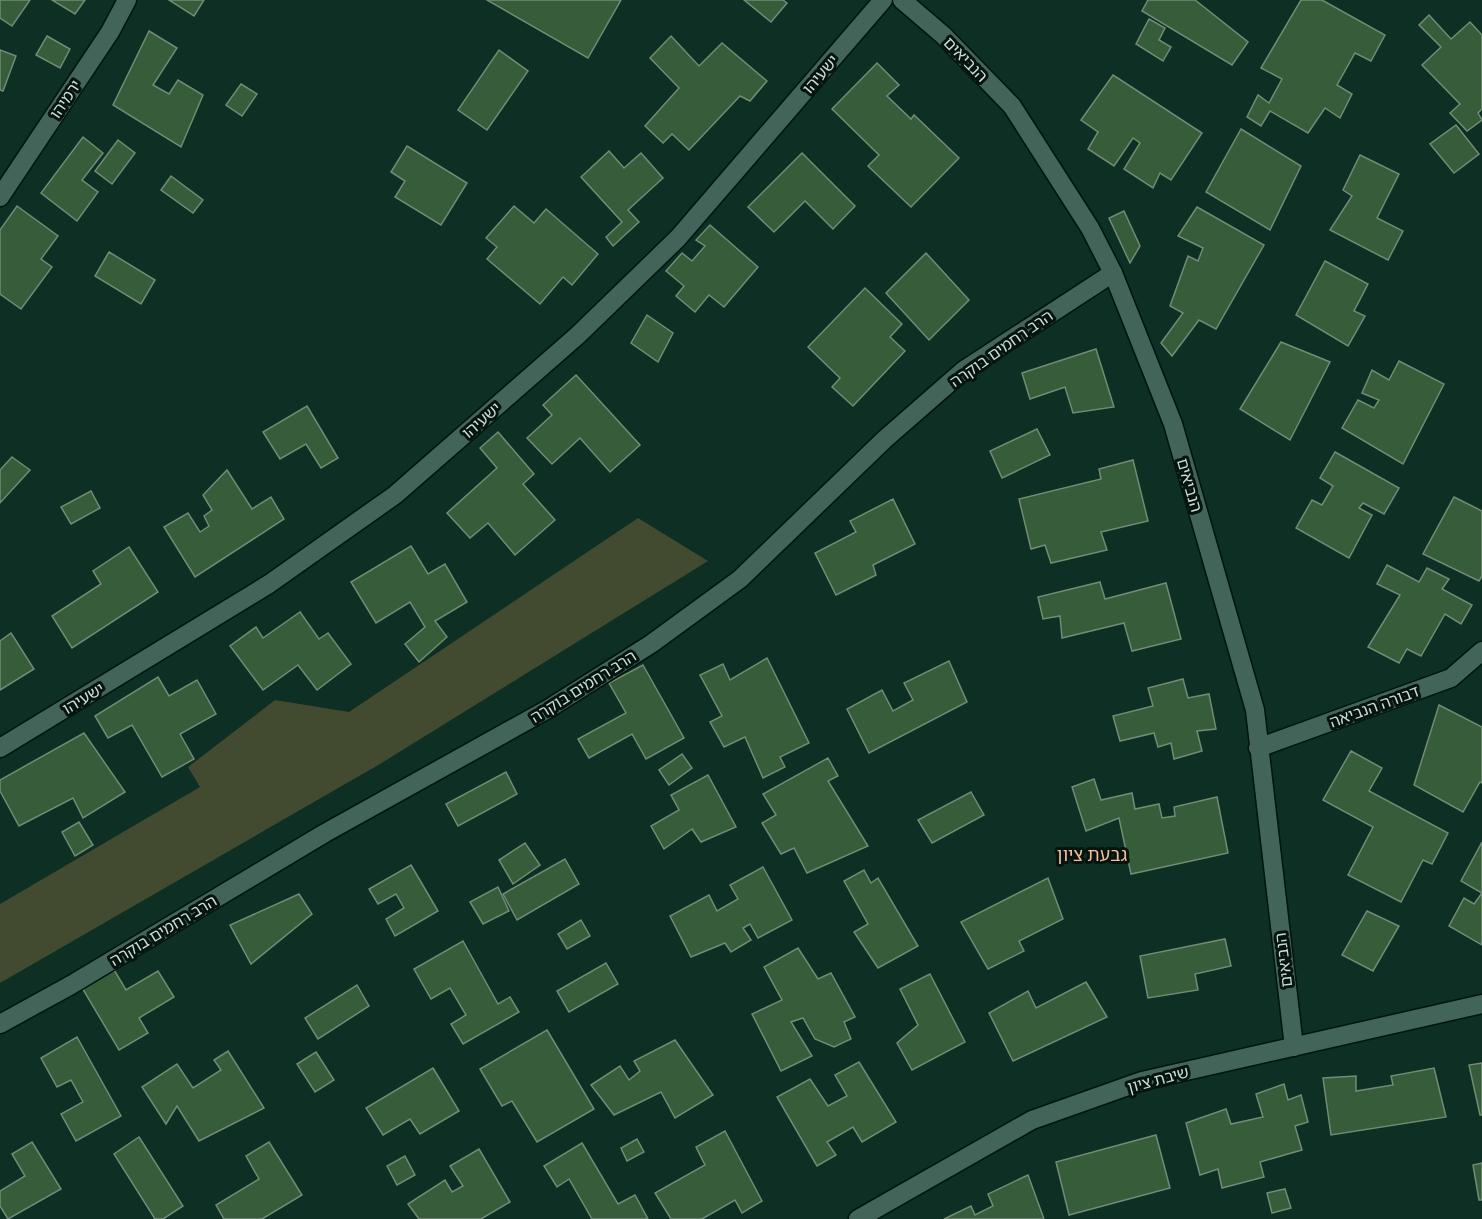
<svg xmlns="http://www.w3.org/2000/svg" width="1482" height="1219" viewBox="0 0 1482 1219" font-family="'Archivo Narrow','Noto Sans Hebrew',sans-serif">
<style>
.green{fill:#424a2f}
.building{fill:#365c39;stroke:#738b75;stroke-width:1.5}
.lines{fill:none;stroke-linecap:round;stroke-linejoin:round}
.minor-casing{stroke:#00150e;stroke-width:21}
.minor{stroke:#436559;stroke-width:18}
.labels{text-anchor:middle;stroke-width:6;stroke-linejoin:round;paint-order:stroke}
.street-label{font-size:16px;fill:#cbddd6;stroke:#06140f}
.neighbourhood-label{font-size:18px;fill:#f5bd9b;stroke:#06140f}
</style>
<rect width="100%" height="100%" fill="#0d2f24"/>
<path class="green" d="M638,518L708,561L380,764L0,983V904L200,787L188,767L275,700L349,712Z"/>
<g class="building">
<path d="M0,0H30L12,26L0,18Z"/>
<path d="M52,0H85L75,14Z"/>
<path d="M169,0H204L194,16Z"/>
<path d="M487,0H621L588,58Z"/>
<path d="M744,0H783L787,3L771,22Z"/>
<path d="M1148,0H1195L1248,42L1232,65L1142,11Z"/>
<path d="M1301,0H1322L1385,35L1371,61L1355,53L1337,85L1352,94L1340,118L1325,108L1308,133L1270,111L1261,126L1247,117L1258,95L1269,103L1282,79L1261,68Z"/>
<path d="M1429,15L1451,39L1470,22L1482,35V109L1478,113L1482,120L1467,131L1450,113L1460,104L1422,65L1441,47L1419,25Z"/>
<path d="M1149,19L1165,28L1159,40L1171,47L1163,61L1136,44Z"/>
<path d="M149,31L177,48L153,85L169,94L178,80L203,95L181,147L113,105Z"/>
<path d="M47,36L70,49L60,68L36,55Z"/>
<path d="M671,36L699,66L722,43L767,81L750,101L740,96L689,150L672,134L663,143L645,126L679,88L650,58Z"/>
<path d="M0,50L16,56L3,91L0,90Z"/>
<path d="M499,50L528,71L487,130L458,110Z"/>
<path d="M877,63L899,85L887,96L911,119L914,115L959,158L911,207L868,166L879,155L832,109Z"/>
<path d="M1113,75L1202,133L1171,180L1160,173L1153,188L1124,169L1140,143L1133,138L1114,166L1088,149L1098,132L1081,120Z"/>
<path d="M241,84L257,94L242,116L226,105Z"/>
<path d="M1456,125L1479,154L1454,173L1430,144Z"/>
<path d="M1241,129L1301,166L1270,230L1206,192Z"/>
<path d="M83,137L103,153L82,180L98,192L77,221L41,193Z"/>
<path d="M118,140L135,153L112,184L95,171Z"/>
<path d="M407,146L467,183L441,225L395,197L405,181L391,172Z"/>
<path d="M609,151L624,168L641,153L663,178L628,210L639,222L613,246L606,237L622,222L581,177Z"/>
<path d="M802,153L855,206L833,229L805,201L774,232L748,207Z"/>
<path d="M1360,155L1399,174L1377,218L1403,231L1388,260L1330,230L1352,196L1343,190Z"/>
<path d="M171,176L203,200L193,213L161,190Z"/>
<path d="M17,206L58,236L41,259L52,267L21,309L0,294V230Z"/>
<path d="M514,206L534,223L546,209L598,254L572,285L563,277L540,304L487,259L497,247L486,238Z"/>
<path d="M1197,207L1264,245L1216,329L1199,320L1172,356L1161,343L1183,313L1170,306L1188,256L1198,261L1203,248L1178,236Z"/>
<path d="M1124,211L1140,246L1130,263L1109,218Z"/>
<path d="M710,225L758,267L724,307L709,295L695,312L676,296L684,286L666,271L682,253L692,261L705,246L696,240Z"/>
<path d="M109,252L155,280L141,304L95,276Z"/>
<path d="M926,253L969,300L929,340L886,293Z"/>
<path d="M1325,261L1368,284L1354,311L1365,316L1348,346L1296,315Z"/>
<path d="M865,288L902,324L890,337L905,351L853,406L832,387L840,378L808,347Z"/>
<path d="M647,315L673,333L658,362L631,343Z"/>
<path d="M1281,342L1330,362L1290,440L1240,409Z"/>
<path d="M1096,349L1114,407L1073,413L1065,387L1030,399L1022,373Z"/>
<path d="M1399,361L1444,384L1403,464L1342,428L1358,400L1374,408L1379,400L1362,393L1372,370L1389,380Z"/>
<path d="M576,375L640,445L610,472L580,438L552,464L527,438L552,415L543,405Z"/>
<path d="M307,406L338,458L321,468L306,444L280,459L263,432Z"/>
<path d="M1037,429L1050,455L1002,478L990,451Z"/>
<path d="M498,432L534,474L523,484L555,520L515,555L488,523L470,538L447,513L497,468L480,448Z"/>
<path d="M1335,452L1399,488L1384,514L1363,503L1359,508L1372,515L1349,558L1296,528L1312,500L1322,505L1333,486L1320,478Z"/>
<path d="M12,457L30,470L0,503V470Z"/>
<path d="M1133,460L1148,521L1101,532L1107,550L1051,563L1045,545L1031,549L1019,499L1101,479L1099,469Z"/>
<path d="M227,470L252,509L271,497L284,519L195,577L164,527L188,513L200,532L209,526L204,516L212,510L203,495Z"/>
<path d="M91,491L100,508L71,524L61,507Z"/>
<path d="M1454,497L1482,511V576L1479,581L1423,554Z"/>
<path d="M893,499L915,544L873,565L876,575L836,595L815,553L856,532L850,521Z"/>
<path d="M411,546L428,574L445,564L467,602L435,621L447,637L419,662L405,644L425,627L410,602L376,623L351,582Z"/>
<path d="M129,547L158,592L72,648L52,616L101,584L93,571Z"/>
<path d="M1387,565L1419,582L1427,568L1449,579L1442,589L1472,605L1461,624L1445,614L1421,656L1407,649L1399,663L1368,647L1400,595L1377,584Z"/>
<path d="M1100,582L1105,599L1166,583L1181,639L1132,651L1124,623L1062,638L1060,616L1043,619L1038,597Z"/>
<path d="M300,612L319,639L328,633L351,664L317,690L298,665L263,690L230,646L256,627L263,638Z"/>
<path d="M11,633L34,669L0,690V641Z"/>
<path d="M767,658L809,743L780,757L785,767L763,778L745,737L724,747L710,722L722,716L700,675L723,664L730,680Z"/>
<path d="M949,661L967,702L869,753L847,709L882,690L893,711L913,700L904,683Z"/>
<path d="M643,665L684,738L646,759L632,734L589,758L578,739L626,713L609,683Z"/>
<path d="M158,677L169,696L197,680L216,714L180,734L194,759L162,777L132,725L108,738L95,716Z"/>
<path d="M1183,679L1188,698L1209,694L1216,729L1197,731L1202,751L1174,759L1171,743L1158,747L1154,733L1120,741L1113,716L1153,706L1148,688Z"/>
<path d="M1439,705L1482,727V783L1480,782L1463,812L1414,785Z"/>
<path d="M84,733L125,792L83,818L73,798L19,826L0,791V780Z"/>
<path d="M1351,751L1382,768L1369,791L1448,833L1432,864L1423,860L1401,902L1348,875L1373,827L1323,800Z"/>
<path d="M682,754L692,768L669,785L659,770Z"/>
<path d="M828,758L838,776L828,781L868,846L807,873L794,848L781,854L762,823L776,815L763,794Z"/>
<path d="M506,772L517,794L458,826L446,804Z"/>
<path d="M708,775L736,827L701,842L692,829L664,849L651,826L679,810L671,795Z"/>
<path d="M1094,779L1101,800L1132,793L1135,809L1159,804L1162,818L1175,816L1174,807L1217,797L1228,853L1131,874L1119,818L1086,831L1072,787Z"/>
<path d="M971,792L984,815L932,843L918,820Z"/>
<path d="M79,822L93,845L75,856L62,832Z"/>
<path d="M1482,842V945L1449,926L1464,898L1474,904L1482,893L1461,881Z"/>
<path d="M525,843L540,865L513,884L499,860Z"/>
<path d="M565,859L579,884L517,920L503,894Z"/>
<path d="M411,865L438,911L395,936L386,919L404,908L396,894L378,904L369,889Z"/>
<path d="M763,867L792,920L758,938L750,924L743,928L751,940L731,952L725,943L691,957L670,916L709,895L717,911L738,899L730,885Z"/>
<path d="M864,870L871,883L878,878L918,946L878,968L854,932L868,924L844,881Z"/>
<path d="M1048,878L1063,919L1019,941L1024,951L988,969L961,922Z"/>
<path d="M498,887L509,911L483,924L470,902Z"/>
<path d="M299,894L312,914L251,964L230,925Z"/>
<path d="M1367,911L1399,926L1373,971L1342,955Z"/>
<path d="M581,920L590,936L567,949L558,934Z"/>
<path d="M1225,939L1231,966L1195,974L1198,990L1148,998L1140,956Z"/>
<path d="M463,941L498,1004L510,997L519,1012L463,1044L451,1024L466,1015L450,988L431,999L414,969Z"/>
<path d="M798,948L818,979L831,973L855,1017L844,1022L851,1039L834,1047L815,1039L803,1018L791,1022L812,1056L781,1071L752,1014L782,1000L764,967Z"/>
<path d="M606,963L618,984L569,1012L557,991Z"/>
<path d="M113,968L126,990L158,971L174,997L139,1018L148,1033L119,1050L81,986Z"/>
<path d="M930,974L965,1042L912,1070L897,1043L918,1025L900,989Z"/>
<path d="M1086,982L1107,1017L1013,1061L989,1013L1028,991L1036,1008Z"/>
<path d="M357,985L369,1006L318,1039L305,1018Z"/>
<path d="M547,1030L594,1109L537,1142L512,1101L502,1106L480,1069Z"/>
<path d="M77,1037L121,1116L76,1141L61,1114L83,1102L71,1080L57,1087L41,1058Z"/>
<path d="M675,1040L713,1095L675,1118L661,1092L614,1115L591,1085L620,1066L629,1080L640,1071L634,1061Z"/>
<path d="M228,1051L264,1108L199,1141L177,1106L166,1124L142,1087L177,1064L193,1088L221,1070L214,1060Z"/>
<path d="M316,1052L334,1080L315,1092L297,1064Z"/>
<path d="M859,1062L896,1122L862,1142L853,1127L827,1142L836,1155L817,1166L777,1097L810,1079L828,1106L847,1096L835,1075Z"/>
<path d="M1482,1063V1115H1480L1469,1065Z"/>
<path d="M433,1068L459,1111L420,1134L410,1119L383,1135L366,1108Z"/>
<path d="M1434,1068L1446,1117L1331,1135L1323,1078L1356,1076V1091L1393,1085L1391,1076Z"/>
<path d="M1284,1084L1288,1100L1301,1095L1308,1122L1295,1126L1302,1150L1260,1162L1264,1177L1222,1188L1218,1169L1200,1175L1186,1123L1226,1109L1231,1124L1263,1117L1256,1094Z"/>
<path d="M725,1131L762,1201L742,1213L735,1200L702,1219H671L655,1193L705,1165L696,1147Z"/>
<path d="M1156,1135L1170,1188L1069,1215L1056,1162Z"/>
<path d="M139,1137L183,1206L163,1219H155L114,1154Z"/>
<path d="M637,1139L644,1152L627,1161L621,1148Z"/>
<path d="M32,1142L61,1189L8,1219L0,1206V1191L25,1176L12,1154Z"/>
<path d="M269,1142L302,1195L262,1219H224L216,1205L259,1179L246,1156Z"/>
<path d="M582,1143L618,1204L635,1195L648,1219H592L569,1179L557,1187L544,1166Z"/>
<path d="M479,1149L510,1202L481,1219H419L408,1204L445,1180L452,1192L463,1186L450,1166Z"/>
<path d="M405,1156L415,1175L397,1185L387,1166Z"/>
<path d="M1482,1163V1200H1479L1473,1165Z"/>
<path d="M1028,1175L1044,1219H944L971,1206L975,1215L993,1206L988,1194Z"/>
<path d="M1285,1189L1291,1208L1272,1213L1267,1193Z"/>
</g>
<g class="lines">
<defs>
<g id="minor">
<path d="M902,0L943,35L1012,106L1090,228L1113,273L1173,424L1255,710L1294,1047"/>
<path d="M0,197L110,32L127,0"/>
<path d="M0,748L269,584L395,495L578,335L678,238L883,0"/>
<path d="M1258,748L1451,678L1482,651"/>
<path d="M0,1024L71,985L325,833L548,709L651,644L740,579L885,439L964,370L1113,273"/>
<path d="M858,1219L1032,1120L1142,1081L1482,1004"/>
</g>
</defs>
<use href="#minor" class="minor-casing"/>
<use href="#minor" class="minor"/>
</g>
<g class="labels">
<g class="street-label">
<text transform="translate(966 59) rotate(46)" y="6">הנביאים</text>
<text transform="translate(820 74) rotate(-49)" y="6">ישעיהו</text>
<text transform="translate(65 99) rotate(-56)" y="6">ירמיהו</text>
<text transform="translate(1001 348) rotate(-35)" y="6">הרב רחמים בוקרה</text>
<text transform="translate(481 420) rotate(-41)" y="6">ישעיהו</text>
<text transform="translate(1190 485) rotate(74)" y="6">הנביאים</text>
<text transform="translate(583 686) rotate(-32)" y="6">הרב רחמים בוקרה</text>
<text transform="translate(83 698) rotate(-31)" y="6">ישעיהו</text>
<text transform="translate(1374 706) rotate(-20)" y="6">דבורה הנביאה</text>
<text transform="translate(163 930) rotate(-31)" y="6">הרב רחמים בוקרה</text>
<text transform="translate(1283 960) rotate(-97)" y="6">הנביאים</text>
<text transform="translate(1158 1079) rotate(-15)" y="6">שיבת ציון</text>
</g>
<g class="neighbourhood-label">
<text x="1092" y="861">גבעת ציון</text>
</g>
</g>
</svg>
